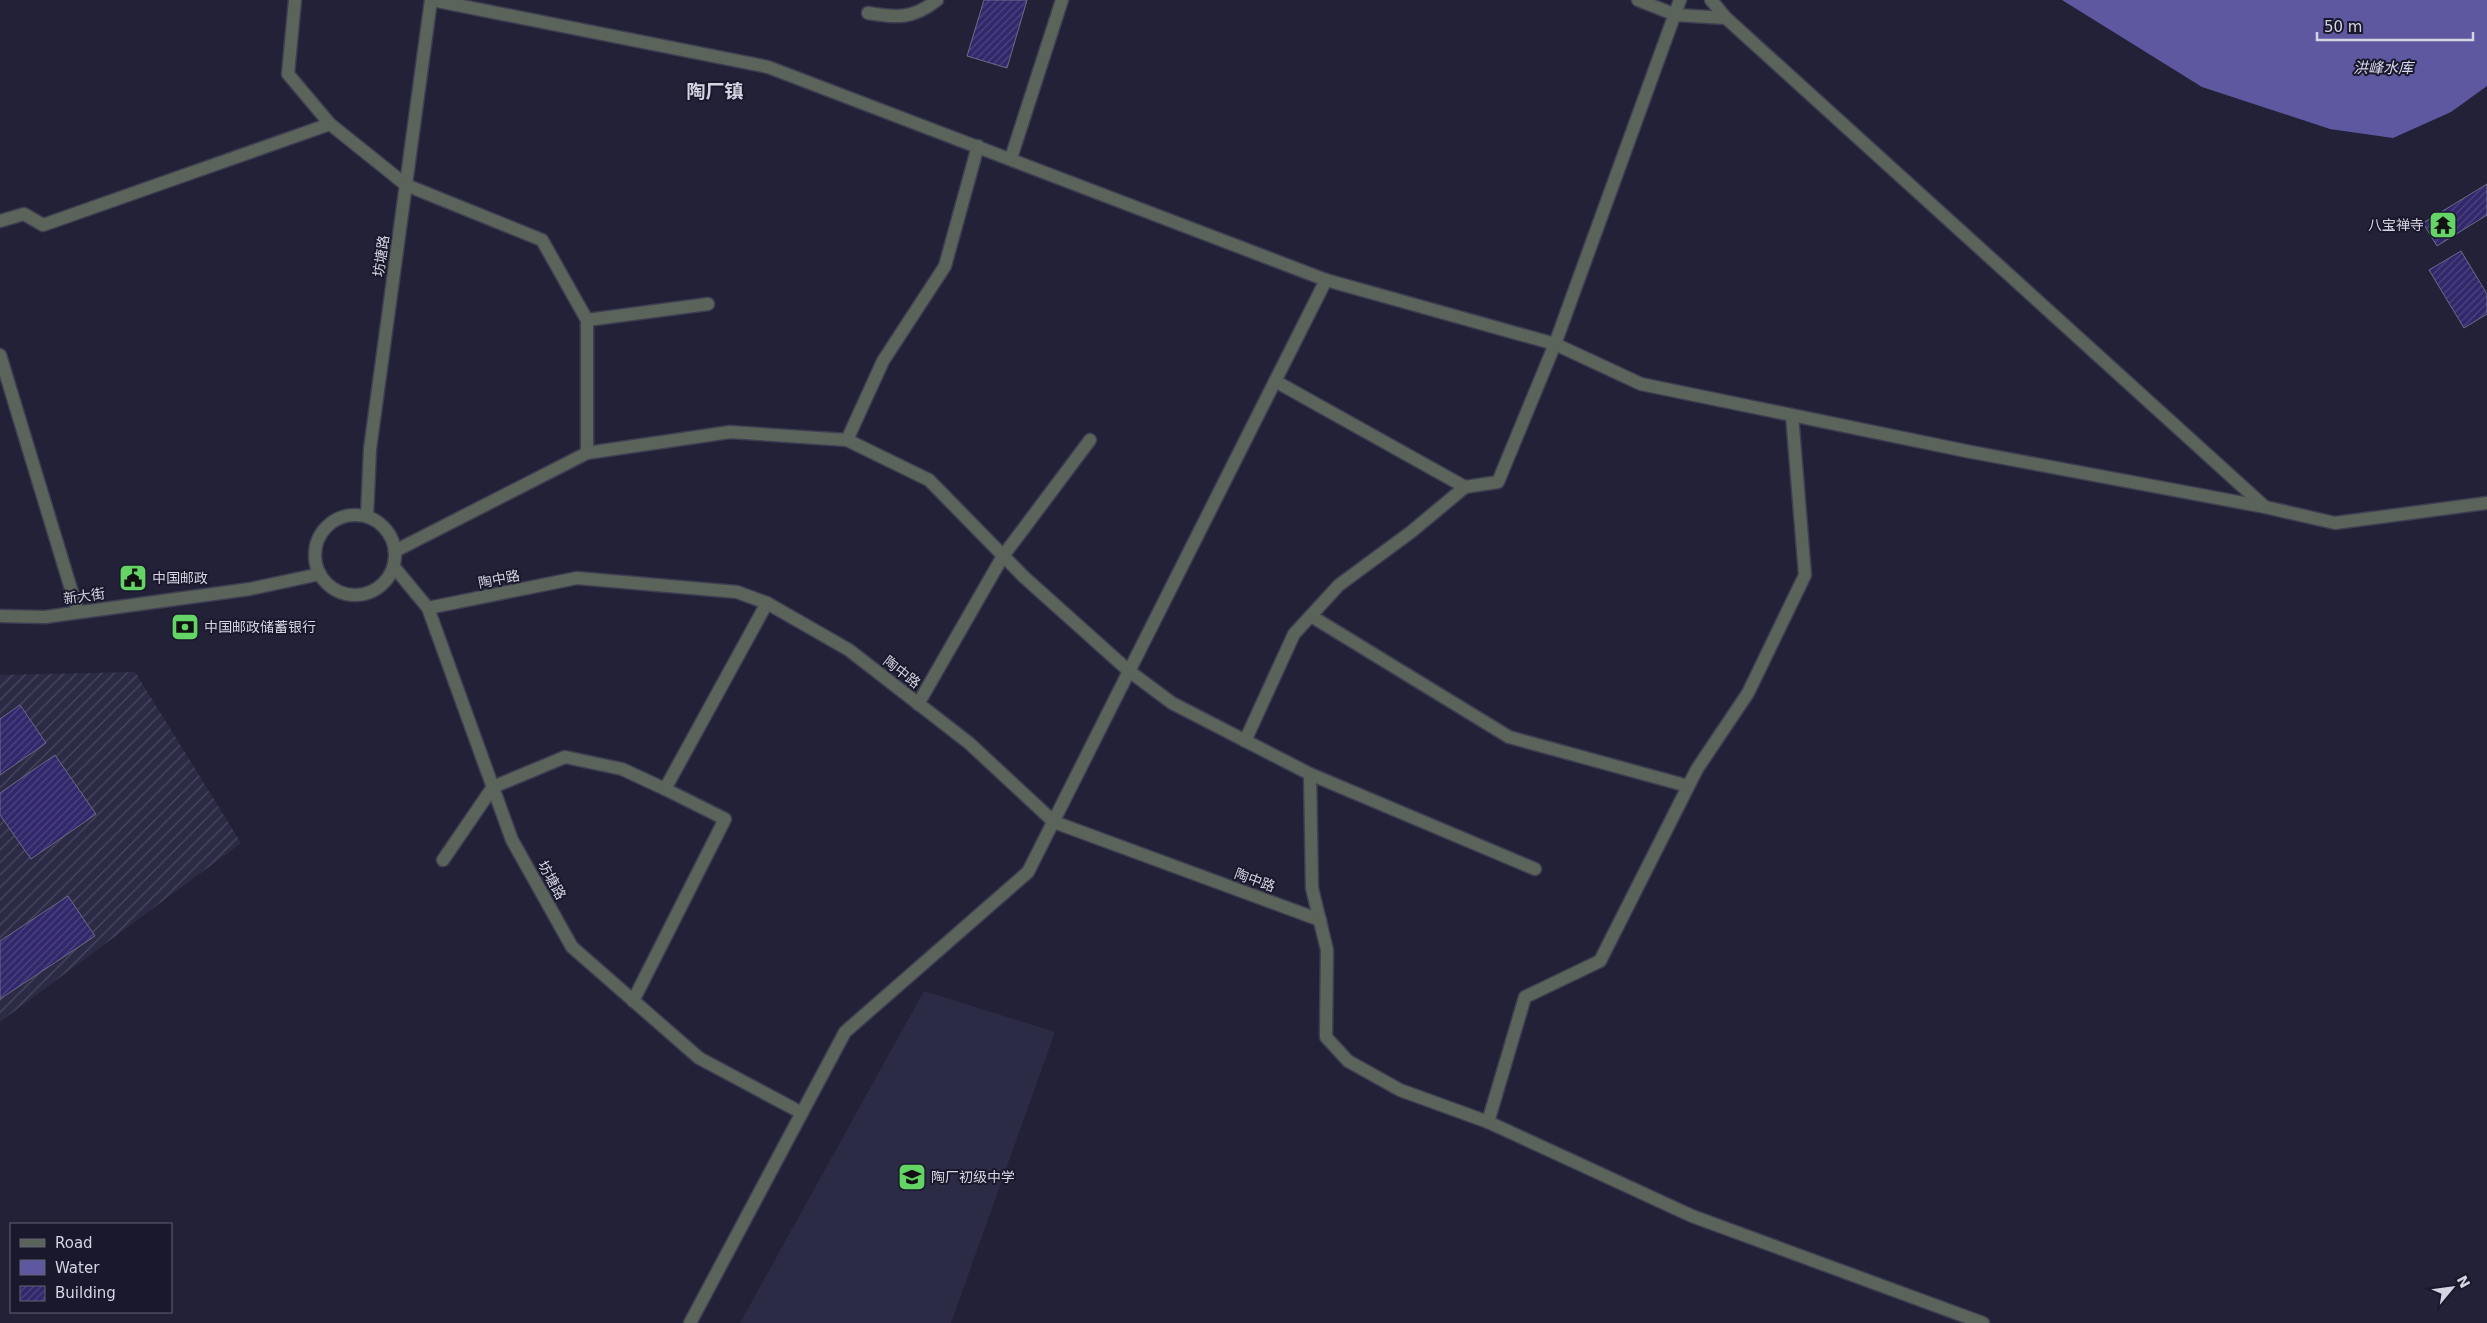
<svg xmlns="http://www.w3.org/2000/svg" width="2487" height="1323" viewBox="0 0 2487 1323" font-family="'DejaVu Sans','Noto Sans SC',sans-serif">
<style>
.built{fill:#2c2b46}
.industrial{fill:url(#industrial-furrows)}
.water{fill:#5e58a1}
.building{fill:url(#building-hatch);stroke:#6b6b85}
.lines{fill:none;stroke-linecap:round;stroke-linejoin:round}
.minor-casing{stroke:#3e3e52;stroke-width:15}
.minor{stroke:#5b645a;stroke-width:12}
.labels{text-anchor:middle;stroke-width:4;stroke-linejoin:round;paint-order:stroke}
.poi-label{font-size:14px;fill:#d4d4e2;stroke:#19182c;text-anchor:start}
.street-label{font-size:14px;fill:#d4d4e2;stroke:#19182c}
.water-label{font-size:15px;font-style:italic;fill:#d7d8ed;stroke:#19182c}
.district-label{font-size:19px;font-weight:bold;fill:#d4d4e2;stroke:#19182c}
</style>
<defs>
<pattern id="industrial-furrows" width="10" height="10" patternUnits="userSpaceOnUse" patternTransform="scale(1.25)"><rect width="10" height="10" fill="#2c2b46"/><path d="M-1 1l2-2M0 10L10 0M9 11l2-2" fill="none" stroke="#4a4960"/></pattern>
<pattern id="building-hatch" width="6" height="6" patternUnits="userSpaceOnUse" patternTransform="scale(1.25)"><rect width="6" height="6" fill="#31276b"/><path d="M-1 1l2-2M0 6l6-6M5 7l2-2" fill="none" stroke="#4e4580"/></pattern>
</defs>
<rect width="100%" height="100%" fill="#222137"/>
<path class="built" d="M924,991L1055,1032L951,1323H740Z"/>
<path class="industrial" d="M135,672L241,843L0,1022V675Z"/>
<path class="water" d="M2062,0H2487V86L2451,112L2393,138L2330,129L2202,87Z"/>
<g class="building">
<path d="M984,0H1027L1007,68L967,56Z"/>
<path d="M2487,184V215L2437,246L2423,223Z"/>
<path d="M2461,251L2487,294V314L2464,328L2429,270Z"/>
<path d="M20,705L46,743L0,775V719Z"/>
<path d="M55,755L96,814L31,859L0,815V793Z"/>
<path d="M68,896L95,936L0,999V941Z"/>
</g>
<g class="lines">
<defs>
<g id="minor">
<path d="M295,0L288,74L330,124L406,185L542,240L587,320V453L395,551"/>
<path d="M432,0L768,67L1326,280L1555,344L1641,384L1966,451L2265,507L2335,523L2487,503"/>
<path d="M1638,0L1676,15L1726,18"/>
<path d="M1711,0L1726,18L2265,507"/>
<path d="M868,13C897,18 913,19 937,0"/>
<path d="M1011,158L1062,0"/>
<path d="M0,221L24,214L43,225L330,124"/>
<path d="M587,320L708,304"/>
<path d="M0,355L78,612"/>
<path d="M1275,381L1465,487L1498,482L1555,344L1680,0"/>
<path d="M847,440L883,361L945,266L978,146"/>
<path d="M587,453L730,432L847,440L929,480L1024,577L1129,671L1172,703L1310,774L1535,869"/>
<circle cx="355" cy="555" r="40"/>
<path d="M367,516L370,449L431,0"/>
<path d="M394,567L428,608L512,840L572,947L699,1058L802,1113"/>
<path d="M428,608L577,578L737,592L767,603L849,650L969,743L1054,822L1320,920"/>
<path d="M0,616L45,617L250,589L320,574"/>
<path d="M1311,616L1509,737L1688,786"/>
<path d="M918,704L1003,556L1090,440"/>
<path d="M1245,741L1294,634L1339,585L1411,532L1465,487"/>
<path d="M1310,774L1312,888L1327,950L1326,1037L1348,1061L1400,1090L1488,1122L1692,1216L1983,1323"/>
<path d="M443,860L493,787L565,757L622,769L665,789"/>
<path d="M633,1001L725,819L665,789L767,603"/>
<path d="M1488,1122L1525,997L1600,961L1697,769L1748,693L1805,575L1792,415"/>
<path d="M690,1323L845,1032L1028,872L1326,280"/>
</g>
</defs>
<use href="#minor" class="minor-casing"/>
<use href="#minor" class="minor"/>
</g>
<defs>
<symbol id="temple-square" viewBox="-11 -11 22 22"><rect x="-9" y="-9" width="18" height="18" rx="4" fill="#65d467" stroke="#19182c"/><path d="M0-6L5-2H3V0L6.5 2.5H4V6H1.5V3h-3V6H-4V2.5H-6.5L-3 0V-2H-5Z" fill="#111"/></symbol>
<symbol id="civic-square" viewBox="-11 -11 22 22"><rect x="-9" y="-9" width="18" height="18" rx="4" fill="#65d467" stroke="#19182c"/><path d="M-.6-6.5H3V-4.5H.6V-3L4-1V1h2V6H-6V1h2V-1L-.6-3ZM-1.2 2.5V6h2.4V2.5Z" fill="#111"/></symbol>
<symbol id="bank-square" viewBox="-11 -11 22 22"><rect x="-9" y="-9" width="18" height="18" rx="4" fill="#65d467" stroke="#19182c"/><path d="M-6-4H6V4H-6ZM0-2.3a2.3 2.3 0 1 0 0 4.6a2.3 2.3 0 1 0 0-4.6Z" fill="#111"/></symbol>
<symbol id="school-square" viewBox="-11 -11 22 22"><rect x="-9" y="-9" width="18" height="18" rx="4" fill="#65d467" stroke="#19182c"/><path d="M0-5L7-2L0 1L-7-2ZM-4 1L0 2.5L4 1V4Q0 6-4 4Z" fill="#111"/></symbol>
</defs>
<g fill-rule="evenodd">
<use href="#temple-square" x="2427" y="209" width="32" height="32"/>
<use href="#civic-square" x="117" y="562" width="32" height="32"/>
<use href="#bank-square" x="169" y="611" width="32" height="32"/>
<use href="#school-square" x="896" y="1161" width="32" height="32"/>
</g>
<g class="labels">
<g class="poi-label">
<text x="2424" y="230" text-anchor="end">八宝禅寺</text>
<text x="152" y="583">中国邮政</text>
<text x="204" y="632">中国邮政储蓄银行</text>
<text x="931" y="1182">陶厂初级中学</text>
</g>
<g class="street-label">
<text transform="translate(381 256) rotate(-82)" y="5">坊塘路</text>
<text transform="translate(499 579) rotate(-11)" y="5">陶中路</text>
<text transform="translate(84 596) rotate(-8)" y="5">新大街</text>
<text transform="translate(902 672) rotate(38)" y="5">陶中路</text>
<text transform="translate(552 880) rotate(61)" y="5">坊塘路</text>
<text transform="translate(1255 880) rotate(20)" y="5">陶中路</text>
</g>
<g class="water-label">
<text x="2383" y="73">洪峰水库</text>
</g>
<g class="district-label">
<text x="715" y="98">陶厂镇</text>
</g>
</g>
<rect x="10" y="1223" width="162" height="90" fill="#19182c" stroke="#646375"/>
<rect x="20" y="1239" width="25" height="8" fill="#5b645a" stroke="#646375"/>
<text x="55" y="1248" font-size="15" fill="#d4d4e2">Road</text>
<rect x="20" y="1260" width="25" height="15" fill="#5e58a1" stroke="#646375"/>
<text x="55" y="1273" font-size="15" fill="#d4d4e2">Water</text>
<rect x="20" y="1286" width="25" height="15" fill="url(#building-hatch)" stroke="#646375"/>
<text x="55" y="1298" font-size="15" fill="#d4d4e2">Building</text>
<g transform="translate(2452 1288) rotate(61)" stroke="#19182c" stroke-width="4" paint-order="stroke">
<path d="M0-4L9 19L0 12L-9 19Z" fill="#d4d4e2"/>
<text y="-8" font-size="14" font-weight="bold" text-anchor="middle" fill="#d4d4e2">N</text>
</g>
<path d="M2317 32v8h156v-8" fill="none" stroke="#d4d4e2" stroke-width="2.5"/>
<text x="2324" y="32" font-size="15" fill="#d4d4e2" stroke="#19182c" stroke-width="4" paint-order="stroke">50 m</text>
</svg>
